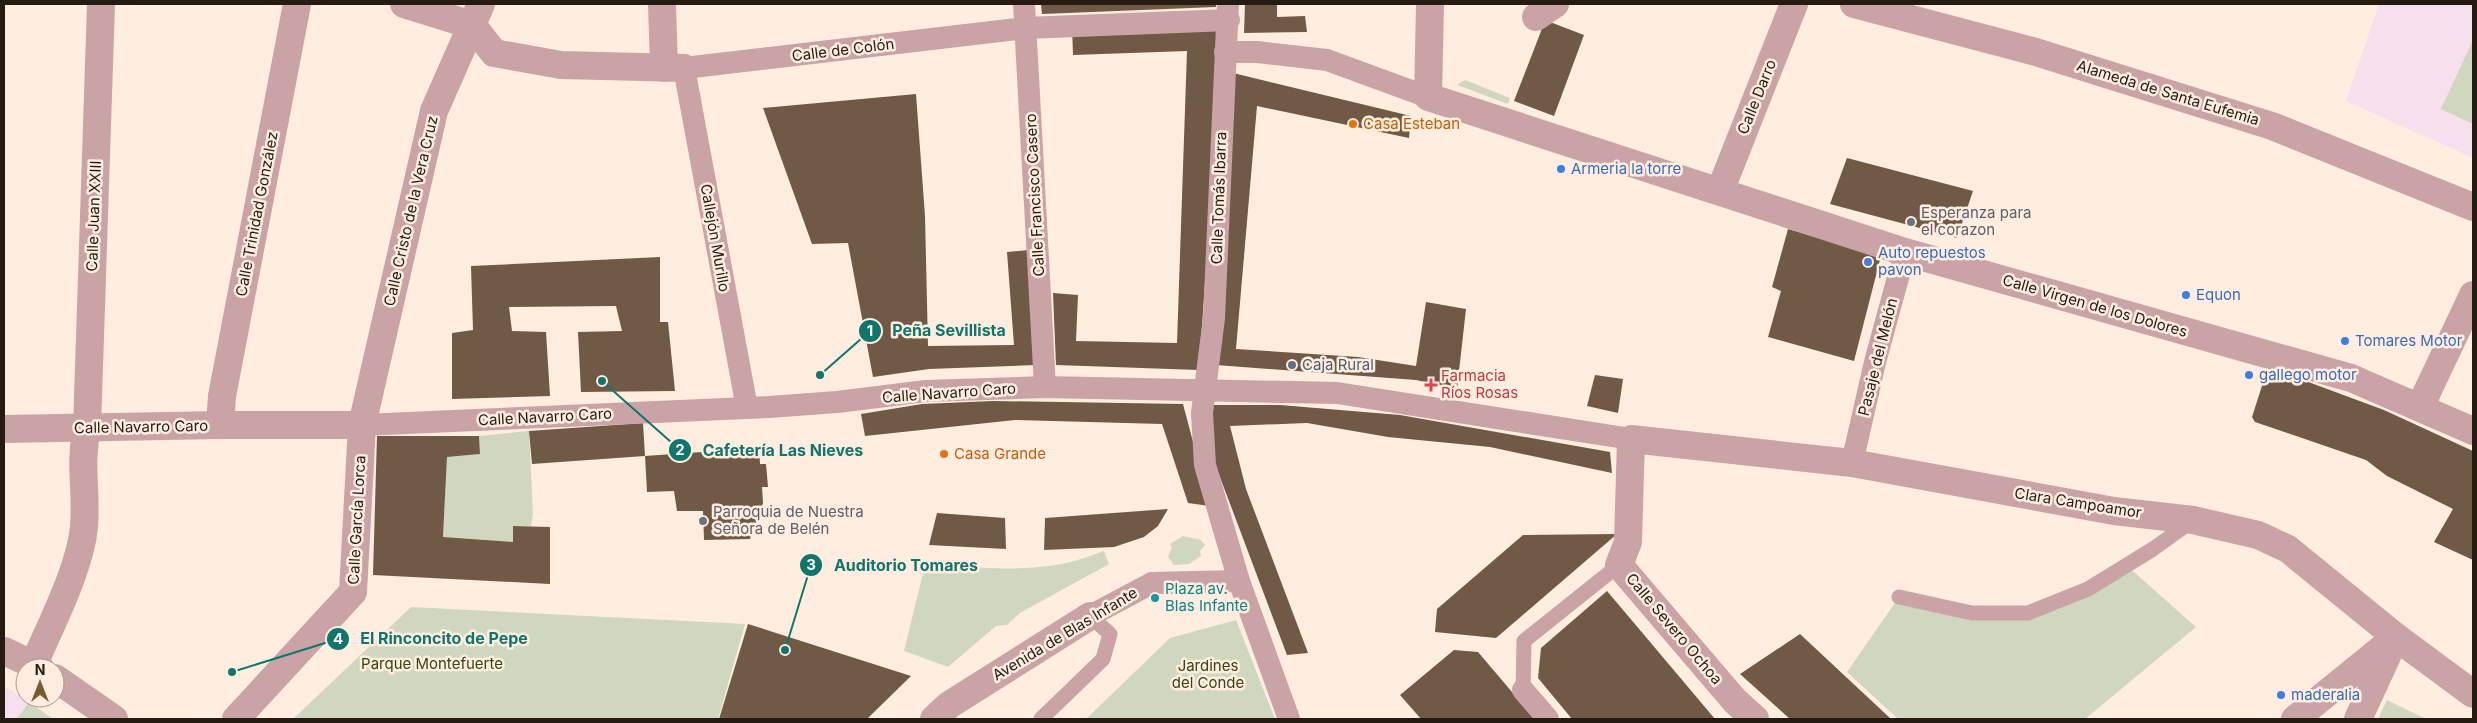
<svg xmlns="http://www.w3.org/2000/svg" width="2477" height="723" viewBox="0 0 2477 723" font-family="Inter,sans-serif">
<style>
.education{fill:#f6e0ed}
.green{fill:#cfd8bf}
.building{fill:#705945}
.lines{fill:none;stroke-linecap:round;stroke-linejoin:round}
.service{stroke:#caa3a7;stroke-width:15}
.pedestrian{stroke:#caa3a7;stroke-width:22}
.minor{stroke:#caa3a7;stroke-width:28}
.tertiary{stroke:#caa3a7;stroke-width:28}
.food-dot{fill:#e8710a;stroke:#ffeddf;stroke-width:2}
.shop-dot{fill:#3f7fe0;stroke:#ffeddf;stroke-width:2}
.worship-dot{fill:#6b7280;stroke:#ffeddf;stroke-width:2}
.service-dot{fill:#5c6f8a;stroke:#ffeddf;stroke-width:2}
.health-dot{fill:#e0444e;stroke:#ffeddf;stroke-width:2}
.culture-dot{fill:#0f9aa8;stroke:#ffeddf;stroke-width:2}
.labels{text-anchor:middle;stroke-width:5;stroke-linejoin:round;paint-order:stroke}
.street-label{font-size:15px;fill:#251b13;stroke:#ffeddf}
.food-label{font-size:15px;fill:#c56008;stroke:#ffeddf;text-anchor:start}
.shop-label{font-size:15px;fill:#366cbe;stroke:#ffeddf;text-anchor:start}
.worship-label{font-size:15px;fill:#5b616d;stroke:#ffeddf;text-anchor:start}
.service-label{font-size:15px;fill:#4e5e75;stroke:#ffeddf;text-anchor:start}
.health-label{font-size:15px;fill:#be3a42;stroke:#ffeddf;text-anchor:start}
.culture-label{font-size:15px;fill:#0d838f;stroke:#ffeddf;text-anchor:start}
.park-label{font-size:15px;fill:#374413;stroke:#ffeddf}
.leader{fill:none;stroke:#0f766e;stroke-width:2}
.callout-dot{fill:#0f766e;stroke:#ffeddf;stroke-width:2}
.mark-label{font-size:15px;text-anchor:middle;font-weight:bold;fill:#fff}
.callout-label{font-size:16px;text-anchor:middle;font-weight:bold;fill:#0f766e;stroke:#ffeddf;stroke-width:5;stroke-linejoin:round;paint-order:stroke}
</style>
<rect width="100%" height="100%" fill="#ffeddf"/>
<g class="education">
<path d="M2379,4H2473V158L2346,101Z"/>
<path d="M4,686L8,688L53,719H4Z"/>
</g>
<g class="green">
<path d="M2473,40V124L2441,109Z"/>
<path d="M1465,80L1510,98L1508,104L1457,85Z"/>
<path d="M529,431L533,513L531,526H513V542L443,537L447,457L480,454L479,436Z"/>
<path d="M1183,536L1201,540L1205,545L1200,551L1201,556L1189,564L1174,565L1168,557L1172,547L1170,544Z"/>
<path d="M1104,551L1109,564L1020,613L1007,625L996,626L948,667L904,651L926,561C971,569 1021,572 1067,563C1079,560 1092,555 1104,551Z"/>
<path d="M2126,565L2196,627L2085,719H1898L1847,672L1899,597L2028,613Z"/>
<path d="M411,607L745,624L718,719H293Z"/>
<path d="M1236,620L1275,719H1086L1170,638Z"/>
<path d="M2387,700L2426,719H2378Z"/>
<path d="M29,702L53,719H17Z"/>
</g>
<g class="building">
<path d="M1041,4H1216V7L1042,14Z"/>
<path d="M1245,4H1277V17L1305,16L1307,32L1244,33Z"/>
<path d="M1550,22L1584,35L1554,116L1514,101L1543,26Z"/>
<path d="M1218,25L1212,182L1199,370L1056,365L1053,293L1078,295L1076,341L1177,343L1187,51L1073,55L1072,26Z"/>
<path d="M1229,72L1411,116L1409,138L1257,106L1236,349L1358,357L1416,366L1426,302L1466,309L1457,389L1416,380L1216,365Z"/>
<path d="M916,94L925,216L928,346L1014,345L1007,252L1029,250L1035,365L929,369L873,377L848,243L812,244L763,108Z"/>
<path d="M1847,158L1973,191L1957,238L1830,204Z"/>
<path d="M1788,229L1881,256L1854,361L1768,337L1781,291L1772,287Z"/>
<path d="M660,257V322H668L675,391L581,392L578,332L622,331L616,306L509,307L512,331L546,332L550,396L452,399V333L473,330L471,266Z"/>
<path d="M2268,367L2384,410L2473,451V560L2434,542L2453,509L2387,476L2366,460L2255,422L2252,417Z"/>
<path d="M1595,375L1623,379L1618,413L1587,406Z"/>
<path d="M993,401L1183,404L1210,506L1188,503L1162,424L1015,420L865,436L861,414L922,404Z"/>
<path d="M1210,405H1280L1400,415L1610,452L1612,473L1490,447L1388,437L1307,423L1230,426L1246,489L1308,653L1287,655L1212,456Z"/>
<path d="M643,423L645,456L532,464L529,431Z"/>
<path d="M377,436H479L480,454L447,457L443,537L513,542V526L550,527V584L373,575Z"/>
<path d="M759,448L760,464H766L768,487H762L763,503L750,539L704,540L703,511H677L674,491L647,492L645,456Z"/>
<path d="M1168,509L1158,526L1144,537L1114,547L1044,550L1045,518Z"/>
<path d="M937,513L1005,518L1006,549L929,545Z"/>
<path d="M1617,534L1496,638L1435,632L1437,609L1523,535Z"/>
<path d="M1607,591L1715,719H1572L1538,678L1541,648Z"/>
<path d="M748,624L911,676L867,719H719Z"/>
<path d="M1800,634L1891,719H1790L1740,674Z"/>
<path d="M1454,650L1478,652L1535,719H1421L1400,695Z"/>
</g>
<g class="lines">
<g class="service">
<path d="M1899,597L1972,613H2028L2088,589L2153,549L2192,521"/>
<path d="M1523,690L1524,641L1619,565"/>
<path d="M1041,719L1103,659L1110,634L1090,616"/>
</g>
<g class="pedestrian">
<path d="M1024,4L1045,387"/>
<path d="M1228,4L1214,318L1202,413L1205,465L1239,581L1289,719"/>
<path d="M1225,52H1257L1327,60L1428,97"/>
<path d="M747,408L684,68L1026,28L1229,20"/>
<path d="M362,425L769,407L837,402L926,391L1045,387L1337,393L1631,439"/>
<path d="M1852,463L1875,362L1905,252"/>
<path d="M1090,616L1152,583L1239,581"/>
<path d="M1523,690L1548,719"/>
</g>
<g class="minor">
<path d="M404,4L472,25L494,53L561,65L684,68"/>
<path d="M662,4L664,68"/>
<path d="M1430,4L1428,97L1905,252L2351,378L2473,431"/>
<path d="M1536,17L1555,4"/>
<path d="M1720,191L1794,4"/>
<path d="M2420,407L2473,295"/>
<path d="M220,425L222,396L297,4"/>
<path d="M4,429L220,425H362"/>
<path d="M4,651L40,668"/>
<path d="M34,664C51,624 80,569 84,527C87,492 79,464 87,428L101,4"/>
<path d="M55,678L114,719"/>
<path d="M236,719L353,592L362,425L434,111L481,4"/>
<path d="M934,719L949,705L1090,616"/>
<path d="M1755,719L1735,701L1619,565L1628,542L1631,439L1852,463L2114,511L2193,520L2258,535L2288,549L2396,637L2473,694"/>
<path d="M2295,719L2396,637"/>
<path d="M2358,719L2393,643"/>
</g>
<path class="tertiary" d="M1854,4L2036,52L2272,126L2473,207"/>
</g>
<g class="food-dot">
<circle cx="1353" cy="124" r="5"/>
<circle cx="944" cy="454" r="5"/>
</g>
<g class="shop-dot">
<circle cx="1561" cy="169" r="5"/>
<circle cx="1868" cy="262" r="5"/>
<circle cx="2186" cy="295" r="5"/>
<circle cx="2345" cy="341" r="5"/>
<circle cx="2249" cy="375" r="5"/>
<circle cx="2281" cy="695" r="5"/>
</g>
<g class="worship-dot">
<circle cx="1911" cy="222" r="5"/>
<circle cx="703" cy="521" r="5"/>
</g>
<circle class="service-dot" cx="1292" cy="365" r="5"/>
<path class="health-dot" d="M1428.5 377.5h5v5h5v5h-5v5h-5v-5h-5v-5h5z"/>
<circle class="culture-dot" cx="1155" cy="598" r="5"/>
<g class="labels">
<g class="street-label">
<text transform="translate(843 50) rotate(-7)" y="5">Calle de Colón</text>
<text transform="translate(2168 93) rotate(17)" y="5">Alameda de Santa Eufemia</text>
<text transform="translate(1757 97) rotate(-68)" y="5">Calle Darro</text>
<text transform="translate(1035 195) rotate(-93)" y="5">Calle Francisco Casero</text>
<text transform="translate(1219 198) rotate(-88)" y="5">Calle Tomás Ibarra</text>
<text transform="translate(411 211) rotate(-77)" y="5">Calle Cristo de la Vera Cruz</text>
<text transform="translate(257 214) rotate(-79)" y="5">Calle Trinidad González</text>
<text transform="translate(94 216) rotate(-88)" y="5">Calle Juan XXIII</text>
<text transform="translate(715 238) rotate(80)" y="5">Callejón Murillo</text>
<text transform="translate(2095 306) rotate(16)" y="5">Calle Virgen de los Dolores</text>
<text transform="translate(1878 357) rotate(-76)" y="5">Pasaje del Melón</text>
<text transform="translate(949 393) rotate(-4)" y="5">Calle Navarro Caro</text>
<text transform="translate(545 417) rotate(-3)" y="5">Calle Navarro Caro</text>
<text transform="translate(141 427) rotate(-1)" y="5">Calle Navarro Caro</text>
<text transform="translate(2078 503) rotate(9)" y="5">Clara Campoamor</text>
<text transform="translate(357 520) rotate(-87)" y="5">Calle García Lorca</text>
<text transform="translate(1674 629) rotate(50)" y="5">Calle Severo Ochoa</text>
<text transform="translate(1065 634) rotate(-31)" y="5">Avenida de Blas Infante</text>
</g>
<g class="food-label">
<text x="1363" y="129">Casa Esteban</text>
<text x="954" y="459">Casa Grande</text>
</g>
<g class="shop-label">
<text x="1571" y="174">Armeria la torre</text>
<text x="1878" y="258">Auto repuestos<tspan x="1878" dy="17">pavon</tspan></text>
<text x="2196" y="300">Equon</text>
<text x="2355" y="346">Tomares Motor</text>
<text x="2259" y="380">gallego motor</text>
<text x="2291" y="700">maderalia</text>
</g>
<g class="worship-label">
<text x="1921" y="218">Esperanza para<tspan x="1921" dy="17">el corazon</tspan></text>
<text x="713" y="517">Parroquia de Nuestra<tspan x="713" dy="17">Señora de Belén</tspan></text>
</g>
<g class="service-label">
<text x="1302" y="370">Caja Rural</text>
</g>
<g class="health-label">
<text x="1441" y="381">Farmacia<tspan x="1441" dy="17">Ríos Rosas</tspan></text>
</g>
<g class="culture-label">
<text x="1165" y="594">Plaza av.<tspan x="1165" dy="17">Blas Infante</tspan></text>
</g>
<g class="park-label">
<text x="432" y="669">Parque Montefuerte</text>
<text x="1208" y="671">Jardines<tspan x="1208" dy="17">del Conde</tspan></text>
</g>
</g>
<path class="leader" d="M820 375L870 331M602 381L680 450M785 650L811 565M232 672L338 639"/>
<g class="callout-dot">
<circle cx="820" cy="375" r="5"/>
<circle cx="602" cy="381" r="5"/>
<circle cx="785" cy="650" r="5"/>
<circle cx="232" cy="672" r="5"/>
<circle cx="870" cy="331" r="12"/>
<circle cx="680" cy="450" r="12"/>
<circle cx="811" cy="565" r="12"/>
<circle cx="338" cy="639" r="12"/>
</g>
<g class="mark-label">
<text x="870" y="336">1</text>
<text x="680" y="455">2</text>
<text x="811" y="570">3</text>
<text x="338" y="644">4</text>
</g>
<g class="callout-label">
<text x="949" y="336">Peña Sevillista</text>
<text x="783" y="456">Cafetería Las Nieves</text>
<text x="906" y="571">Auditorio Tomares</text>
<text x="444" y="644">El Rinconcito de Pepe</text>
</g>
<rect width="2477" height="723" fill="none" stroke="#251b13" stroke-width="10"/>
<g transform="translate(40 683)"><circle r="24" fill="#ffeddf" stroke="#a8998d"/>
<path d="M0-4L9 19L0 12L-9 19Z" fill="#795d30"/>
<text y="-8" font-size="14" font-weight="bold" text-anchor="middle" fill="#251b13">N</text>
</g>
</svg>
